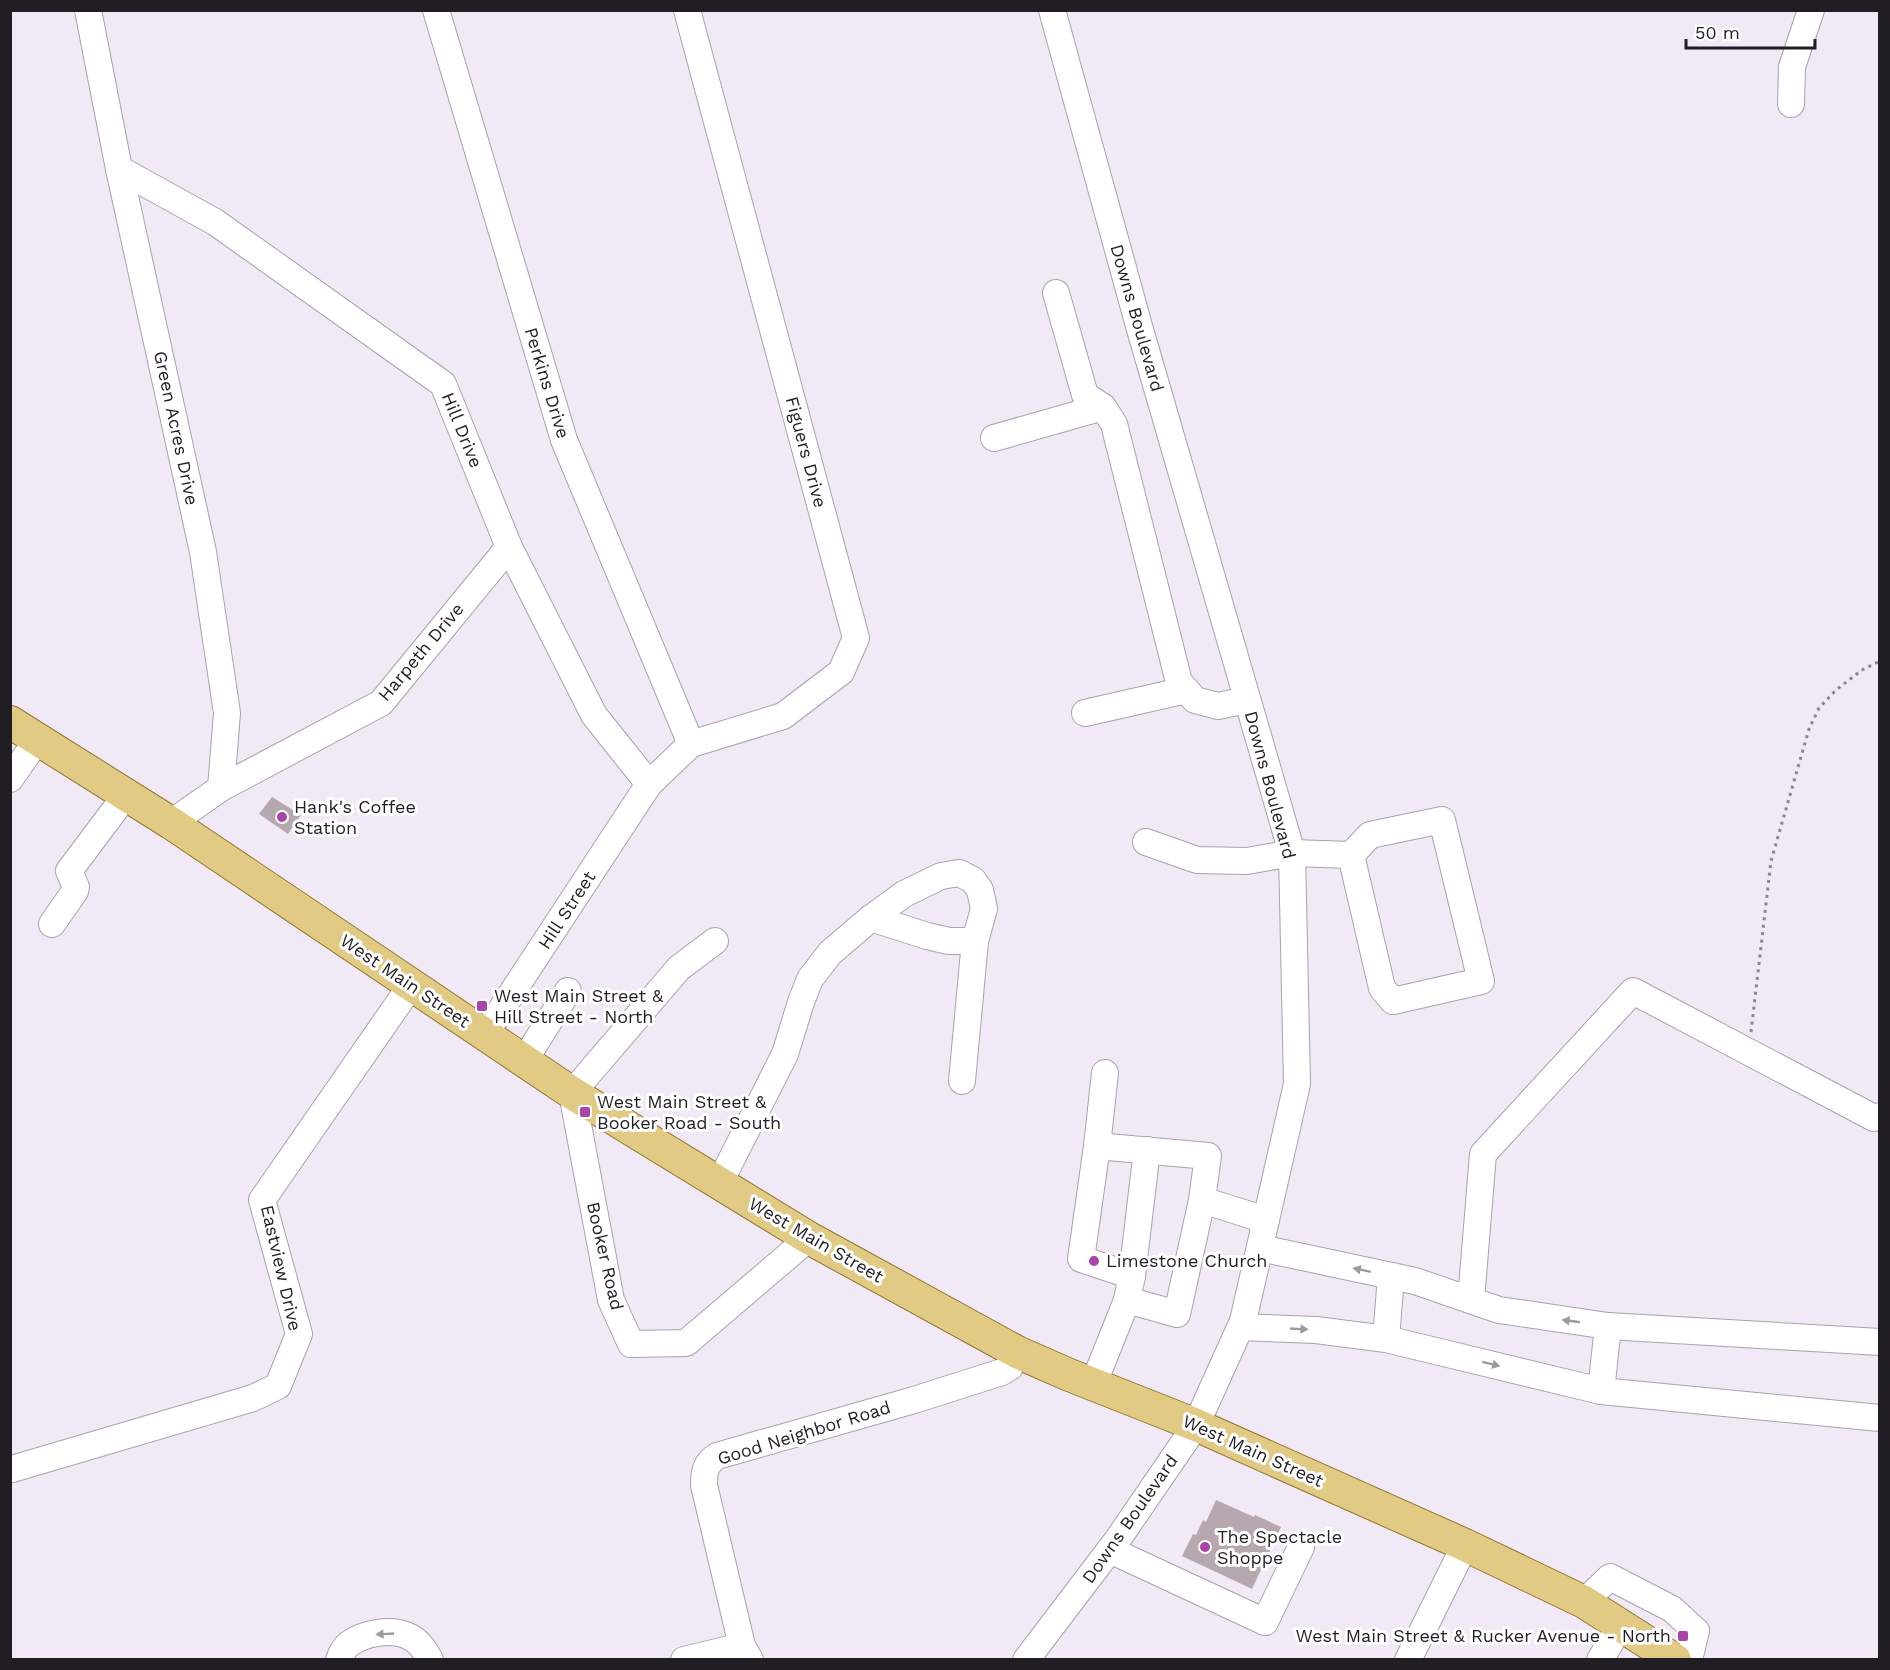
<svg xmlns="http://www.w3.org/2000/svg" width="1890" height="1670" viewBox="0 0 1890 1670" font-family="'Work Sans',sans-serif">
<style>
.building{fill:#b7a8af}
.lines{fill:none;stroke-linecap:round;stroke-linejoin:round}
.minor-casing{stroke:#a9a1ad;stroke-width:28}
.major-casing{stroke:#91772c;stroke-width:34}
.path{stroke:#8b858e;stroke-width:3;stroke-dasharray:3 4.5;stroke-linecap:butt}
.minor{stroke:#fff;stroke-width:26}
.major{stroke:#e1ca83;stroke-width:32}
.oneway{fill:#9b9a9c}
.poi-dot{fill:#a844aa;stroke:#fff;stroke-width:2}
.labels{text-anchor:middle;stroke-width:6;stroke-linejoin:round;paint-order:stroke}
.street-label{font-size:18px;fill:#211e23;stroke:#fff}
.poi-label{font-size:18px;fill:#211e23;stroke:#fff;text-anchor:start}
</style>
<rect width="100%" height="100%" fill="#f1e9f5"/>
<g class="building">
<path d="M272,797L301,815L288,834L259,814Z"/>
<path d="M1216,1500L1254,1517L1255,1515L1281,1527L1252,1589L1182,1556L1193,1534L1196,1535L1203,1520L1206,1522Z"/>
</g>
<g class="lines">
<defs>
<g id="minor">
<path d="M88,10L119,169L203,552L227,713L221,788L171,823"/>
<path d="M436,10L564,440L691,744"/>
<path d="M1791,104L1792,67L1811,10"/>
<path d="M119,169L215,222L443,384L509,547L594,715L649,784"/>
<path d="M1056,293L1085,395L1103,407L1114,424L1179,682L1195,700L1218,706L1247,700"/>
<path d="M994,438L1103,407"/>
<path d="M1085,713L1186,690"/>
<path d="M10,779L38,739"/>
<path d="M221,788L381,703L509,547"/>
<path d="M1146,842L1197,860L1247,861L1292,853L1351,855L1382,988L1393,1001L1481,981L1442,820L1370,835L1351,855"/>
<path d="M871,918L927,936L949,941H975"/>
<path d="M52,924L75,891L76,887L69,871L126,795"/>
<path d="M715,941L679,968L572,1093L611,1300L631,1344L686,1343L809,1238"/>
<path d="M485,1034L649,784L691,744L783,716L841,672L856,638L687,10"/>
<path d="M524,1061L568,991"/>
<path d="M1097,1146L1105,1073"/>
<path d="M719,1184L785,1054L801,1002L810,979L830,953L871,918L904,894L941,876L959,873L973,880L980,890L984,909L975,941L962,1081"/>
<path d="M1202,1200L1177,1314L1127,1300L1132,1276L1081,1259L1097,1146L1208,1156L1202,1200L1266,1220"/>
<path d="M1132,1276L1147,1150"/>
<path d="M1471,1300L1483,1154L1633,991L1874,1118L1880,1116"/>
<path d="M1608,1326L1880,1342"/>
<path d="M1241,1327L1316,1330L1386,1339L1601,1391L1608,1326L1499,1310L1415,1281L1260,1248"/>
<path d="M1386,1339L1391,1276"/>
<path d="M1093,1385L1127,1300"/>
<path d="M1601,1391L1880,1418"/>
<path d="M10,1468L12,1469L253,1398L278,1386L299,1334L262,1200L412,984"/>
<path d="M1110,1550L1265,1622L1301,1547"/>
<path d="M1584,1602L1610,1577L1672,1609L1696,1631L1689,1660"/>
<path d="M339,1660C341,1654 344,1648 349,1644C364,1633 391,1628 408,1636C418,1640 425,1650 430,1660"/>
<path d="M684,1660L742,1646"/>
<path d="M750,1660L742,1646L704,1485C704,1473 705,1463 717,1456L914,1400L1002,1372L1010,1367L1017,1352"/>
<path d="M1026,1660L1118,1539L1196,1425L1243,1321L1297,1084L1292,853L1139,326L1052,10"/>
<path d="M1408,1660L1465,1545"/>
<path d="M1600,1660L1621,1625"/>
</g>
<path id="major" d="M10,722L171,823L572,1093L809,1238L1017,1352L1067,1374L1196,1425L1465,1545L1584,1602L1675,1660"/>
</defs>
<use href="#minor" class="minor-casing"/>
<use href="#major" class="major-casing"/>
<path class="path" d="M1751,1032L1771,861L1809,729L1819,708L1836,690L1862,670L1880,661"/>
<use href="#minor" class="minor"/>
<use href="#major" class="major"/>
</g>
<defs><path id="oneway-solid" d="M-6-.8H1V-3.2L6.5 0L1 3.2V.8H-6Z" transform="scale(1.5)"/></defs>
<g class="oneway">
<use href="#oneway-solid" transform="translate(1362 1270) rotate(-168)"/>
<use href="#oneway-solid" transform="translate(1571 1321) rotate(-172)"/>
<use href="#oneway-solid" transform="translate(1299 1329) rotate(3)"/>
<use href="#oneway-solid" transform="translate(1491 1364) rotate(14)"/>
<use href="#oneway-solid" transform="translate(385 1634) rotate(177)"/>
</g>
<g class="poi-dot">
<circle cx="282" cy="817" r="6"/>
<rect x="476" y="1000" width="12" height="12" rx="3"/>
<rect x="579" y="1106" width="12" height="12" rx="3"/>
<circle cx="1094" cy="1261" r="6"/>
<circle cx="1205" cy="1547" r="6"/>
<rect x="1677" y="1630" width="12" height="12" rx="3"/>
</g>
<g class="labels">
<g class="street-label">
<text transform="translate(1137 318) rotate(74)" y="6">Downs Boulevard</text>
<text transform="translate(547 383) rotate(73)" y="6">Perkins Drive</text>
<text transform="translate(176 428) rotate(78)" y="6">Green Acres Drive</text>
<text transform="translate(462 430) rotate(68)" y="6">Hill Drive</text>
<text transform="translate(806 452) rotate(75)" y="6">Figuers Drive</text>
<text transform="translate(421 652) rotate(-50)" y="6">Harpeth Drive</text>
<text transform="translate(1270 785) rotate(75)" y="6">Downs Boulevard</text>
<text transform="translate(567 910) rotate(-57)" y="6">Hill Street</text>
<text transform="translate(405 981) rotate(34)" y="6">West Main Street</text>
<text transform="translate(816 1240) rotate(30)" y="6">West Main Street</text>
<text transform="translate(605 1256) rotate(77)" y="6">Booker Road</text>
<text transform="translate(281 1268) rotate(77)" y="6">Eastview Drive</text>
<text transform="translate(804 1433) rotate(-17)" y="6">Good Neighbor Road</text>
<text transform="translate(1253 1451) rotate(24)" y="6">West Main Street</text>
<text transform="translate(1130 1519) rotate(-55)" y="6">Downs Boulevard</text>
</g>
<g class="poi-label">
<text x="294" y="813">Hank's Coffee<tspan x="294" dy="21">Station</tspan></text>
<text x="494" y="1002">West Main Street &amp;<tspan x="494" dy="21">Hill Street - North</tspan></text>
<text x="597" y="1108">West Main Street &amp;<tspan x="597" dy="21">Booker Road - South</tspan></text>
<text x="1106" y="1267">Limestone Church</text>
<text x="1217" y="1543">The Spectacle<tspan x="1217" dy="21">Shoppe</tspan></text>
<text x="1671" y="1642" text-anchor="end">West Main Street &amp; Rucker Avenue - North</text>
</g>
</g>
<rect width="1890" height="1670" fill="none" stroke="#211e23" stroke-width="24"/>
<path d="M1686 39v9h129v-9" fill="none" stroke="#211e23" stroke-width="3"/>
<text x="1695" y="39" font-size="18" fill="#211e23" stroke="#ffffff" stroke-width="4.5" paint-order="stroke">50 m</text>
</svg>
